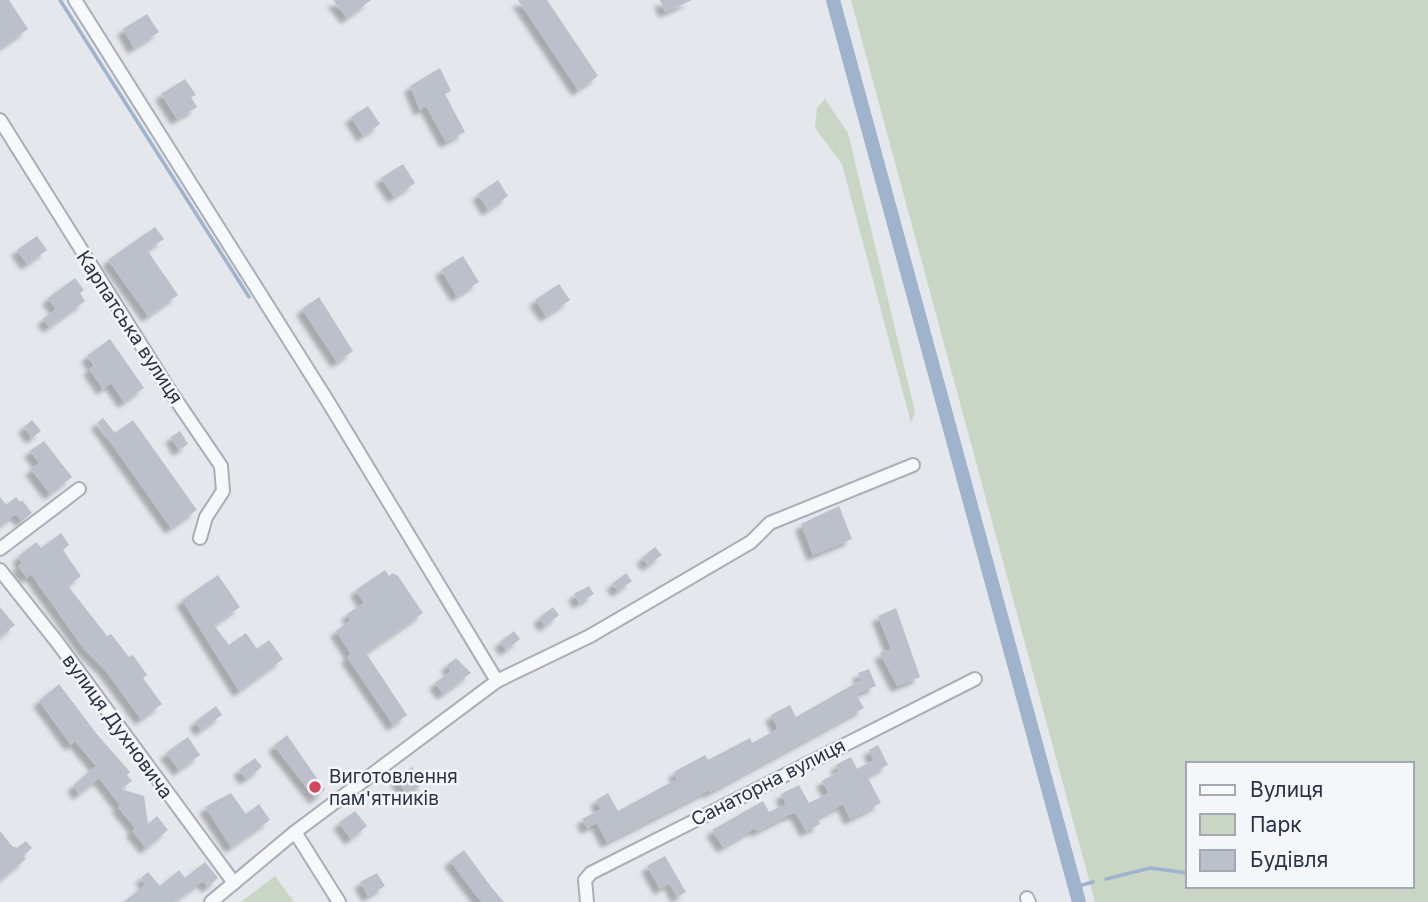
<svg xmlns="http://www.w3.org/2000/svg" width="1428" height="902" viewBox="0 0 1428 902" font-family="Inter,sans-serif">
<style>
.green{fill:#c9d6c5;fill-rule:evenodd}
.lines{fill:none;stroke-linecap:round;stroke-linejoin:round}
.stream{stroke:#9fb4cc;stroke-width:3.5}
.canal{stroke:#9fb4cc;stroke-width:14}
.building{fill:#bbc0ca;filter:url(#shadow)}
.minor-casing{stroke:#a9aeb7;stroke-width:16}
.minor{stroke:#f7f8fa;stroke-width:12}
.poi-dot{fill:#d1495b;stroke:#f4f6f9;stroke-width:2.5}
.labels{text-anchor:middle;stroke-width:5;stroke-linejoin:round;paint-order:stroke}
.street-label{font-size:19px;fill:#2b3445;stroke:#f4f6f9}
.poi-label{font-size:19px;fill:#2b3445;stroke:#f4f6f9;text-anchor:start}
</style>
<defs>
<filter id="shadow"><feDropShadow dx="-6" dy="6" stdDeviation="2" flood-color="#0004"/></filter>
</defs>
<rect width="100%" height="100%" fill="#e4e7ec"/>
<g class="green">
<path d="M851,0H1428V902H1095ZM1188,764H1412V886H1188Z"/>
<path d="M825,99L848,133L915,412L911,423L842,164L815,128L817,108Z"/>
<path d="M275,876L294,902H241Z"/>
</g>
<g class="lines">
<g class="stream">
<path d="M60,0L249,297"/>
<path d="M1106,879L1150,868L1188,873"/>
<path d="M1075,887L1093,882"/>
</g>
<path class="canal" d="M833,0L1079,902"/>
</g>
<g class="building">
<path d="M0,0H9L28,29L0,48Z"/>
<path d="M333,0H371L347,18Z"/>
<path d="M518,0H547L598,76L578,90Z"/>
<path d="M660,0H692L665,12Z"/>
<path d="M147,14L159,32L134,48L123,29Z"/>
<path d="M440,68L451,91L445,94L465,132L446,142L426,106L420,110L410,86Z"/>
<path d="M185,79L196,95L191,97L197,107L177,119L161,94Z"/>
<path d="M368,106L380,124L363,136L351,117Z"/>
<path d="M403,164L415,183L394,197L381,178Z"/>
<path d="M498,180L508,196L488,210L478,194Z"/>
<path d="M155,227L164,239L147,250L178,295L148,316L108,260Z"/>
<path d="M37,236L47,250L27,264L17,250Z"/>
<path d="M463,256L479,282L457,296L441,270Z"/>
<path d="M75,278L84,290L80,293L85,301L49,327L43,319L56,309L48,298Z"/>
<path d="M559,284L570,300L546,316L535,300Z"/>
<path d="M319,297L353,351L337,362L302,309Z"/>
<path d="M110,339L144,388L124,402L111,383L103,389L89,369L94,366L87,356Z"/>
<path d="M103,418L115,433L133,420L197,510L171,528L97,423Z"/>
<path d="M32,420L41,431L32,438L24,427Z"/>
<path d="M180,431L188,444L179,450L171,437Z"/>
<path d="M44,441L72,477L50,494L31,469L39,463L30,451Z"/>
<path d="M0,497L6,505L16,497L20,502L22,500L32,513L22,521L16,514L0,526Z"/>
<path d="M839,506L852,539L813,555L801,524Z"/>
<path d="M61,533L69,545L63,550L81,576L68,586L107,636L111,634L129,657L133,655L147,675L143,678L162,704L141,719L105,670L84,649L31,574L27,578L18,566L22,563L18,557L36,542L41,548Z"/>
<path d="M655,547L662,555L648,565L642,558Z"/>
<path d="M385,570L389,576L392,573L398,576L423,613L366,653L407,715L393,725L347,657L351,654L336,631L351,620L347,614L364,603L356,590Z"/>
<path d="M626,573L632,581L618,591L612,584Z"/>
<path d="M218,575L240,607L214,625L229,645L246,633L257,649L269,640L283,659L239,691L182,600Z"/>
<path d="M589,586L594,594L579,603L574,594Z"/>
<path d="M0,607L15,625L0,637Z"/>
<path d="M553,607L559,615L545,626L539,618Z"/>
<path d="M896,608L920,677L897,686L880,653L891,649L878,616Z"/>
<path d="M514,631L520,639L506,650L500,642Z"/>
<path d="M456,658L471,673L443,694L435,683L451,671L447,665Z"/>
<path d="M869,669L876,686L856,694L864,708L710,792L709,790L607,842L597,823L587,828L582,819L601,809L596,800L608,793L618,811L677,779L674,772L705,755L708,760L750,738L752,743L778,729L771,715L790,705L796,717L861,680L858,673Z"/>
<path d="M59,684L96,733L130,772L127,775L132,781L121,789L144,796L148,824L157,816L168,830L146,848L132,831L135,828L118,807L120,805L99,778L79,794L73,786L96,766L75,741L71,745L39,701Z"/>
<path d="M216,706L222,715L201,730L195,722Z"/>
<path d="M287,735L325,790L315,798L274,746Z"/>
<path d="M188,737L200,755L179,770L166,753Z"/>
<path d="M878,745L888,765L867,776L881,803L850,819L843,804L817,818L820,824L806,831L796,813L788,815L757,831L755,828L723,847L712,830L763,801L769,812L786,804L781,794L799,785L809,803L829,793L822,781L839,771L836,765L851,757L857,769L874,760L869,750Z"/>
<path d="M255,758L262,767L246,779L239,770Z"/>
<path d="M412,767L424,783L407,795L396,778Z"/>
<path d="M231,793L246,814L259,804L270,820L231,847L205,807Z"/>
<path d="M355,811L367,826L351,839L339,823Z"/>
<path d="M0,831L12,846L17,848L26,841L32,848L23,856L26,859L0,880Z"/>
<path d="M464,850L492,888L504,902H482L478,898L450,861Z"/>
<path d="M665,856L686,892L677,897L670,883L660,889L647,866Z"/>
<path d="M205,862L218,878L208,887L203,881L173,902H124L146,884L141,878L148,872L160,886L179,870L185,878Z"/>
<path d="M377,873L385,886L368,896L360,882Z"/>
</g>
<g class="lines">
<defs>
<g id="minor">
<path d="M75,0L327,400L497,681L295,832L211,902"/>
<path d="M0,120L170,391L221,466L223,491L206,517L200,538"/>
<path d="M0,549L79,489"/>
<path d="M0,570L57,642L234,883"/>
<path d="M497,681L590,636L751,542L770,523L913,465"/>
<path d="M295,832L339,902"/>
<path d="M1027,898L1029,902"/>
<path d="M587,902L585,880L591,873L975,679"/>
</g>
</defs>
<use href="#minor" class="minor-casing"/>
<use href="#minor" class="minor"/>
</g>
<circle class="poi-dot" cx="315" cy="787" r="7"/>
<g class="labels">
<g class="street-label">
<text transform="translate(130 327) rotate(57)" y="7">Карпатська вулиця</text>
<text transform="translate(118 726) rotate(54)" y="7">вулиця Духновича</text>
<text transform="translate(768 782) rotate(-27)" y="7">Санаторна вулиця</text>
</g>
<g class="poi-label">
<text x="329" y="783">Виготовлення<tspan x="329" dy="22">пам'ятників</tspan></text>
</g>
</g>
<rect x="1186" y="762" width="228" height="126" fill="#f4f6f9" stroke="#a4a8b1" stroke-width="2"/>
<rect x="1200" y="785" width="35" height="10" fill="#f7f8fa" stroke="#a4a8b1" stroke-width="2"/>
<text x="1250" y="797" font-size="21" fill="#2b3445">Вулиця</text>
<rect x="1200" y="814" width="35" height="21" fill="#c9d6c5" stroke="#a4a8b1" stroke-width="2"/>
<text x="1250" y="832" font-size="21" fill="#2b3445">Парк</text>
<rect x="1200" y="850" width="35" height="21" fill="#bbc0ca" stroke="#a4a8b1" stroke-width="2"/>
<text x="1250" y="867" font-size="21" fill="#2b3445">Будівля</text>
</svg>
